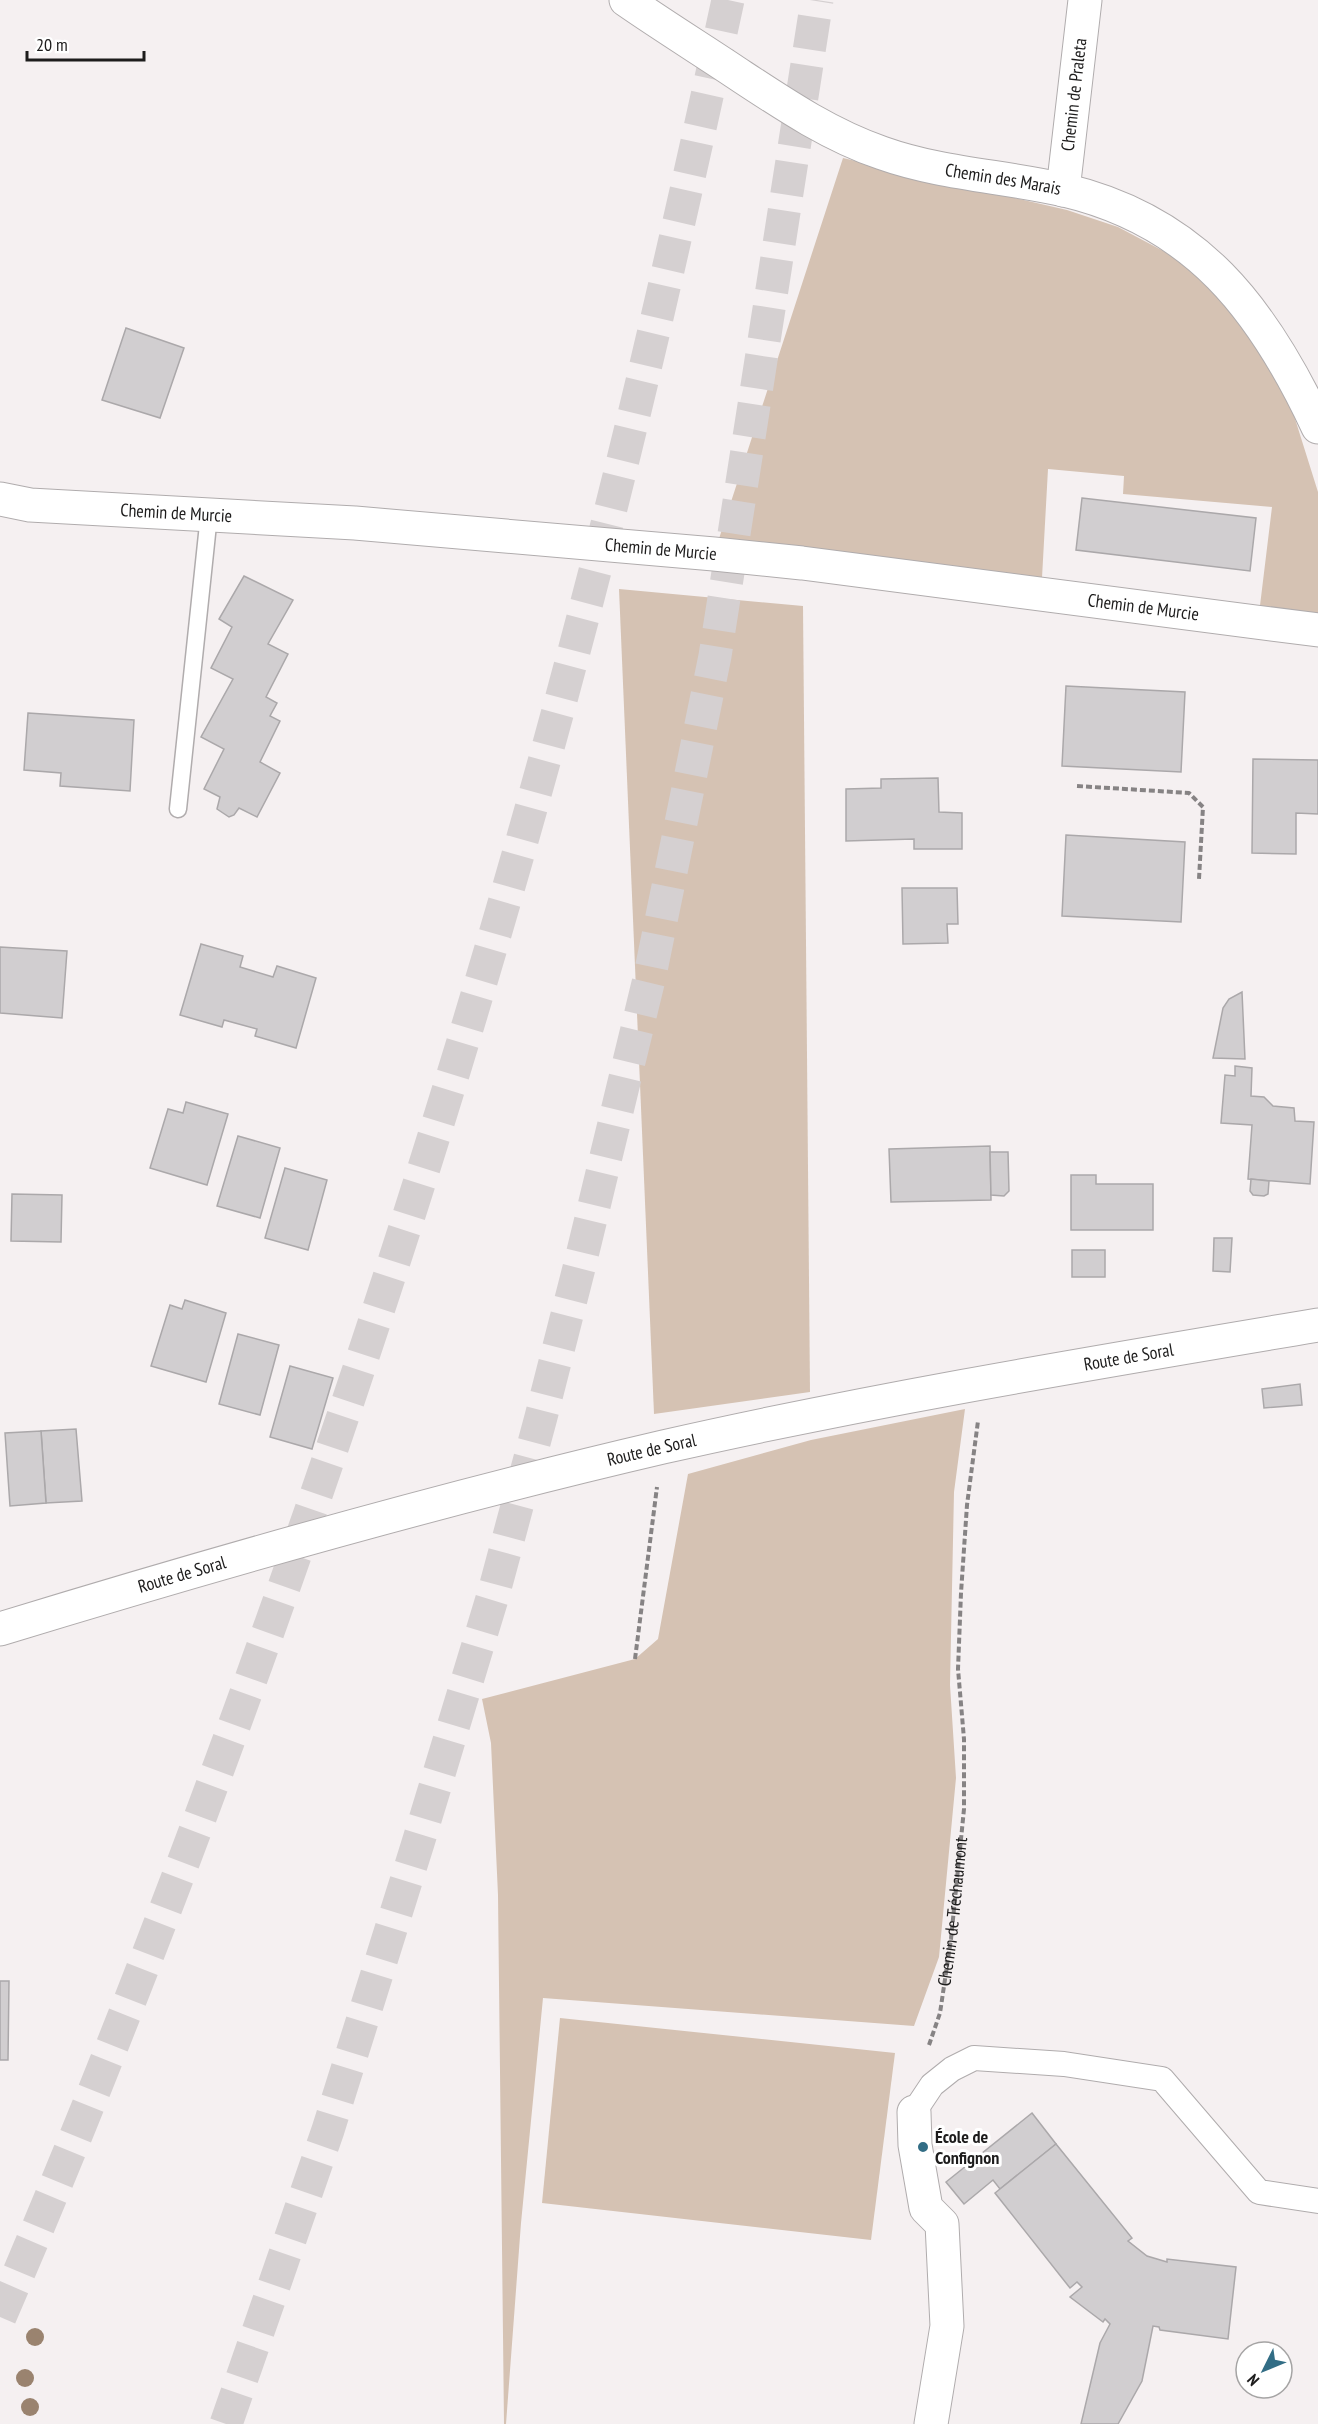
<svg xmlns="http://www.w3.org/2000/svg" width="1318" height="2424" viewBox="0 0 1318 2424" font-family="'PT Sans Narrow',sans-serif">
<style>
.green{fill:#d5c2b3}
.building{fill:#d1ced0;stroke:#aba8aa;stroke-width:1.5}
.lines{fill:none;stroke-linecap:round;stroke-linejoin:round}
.motorway-tunnel{stroke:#d5d0d1;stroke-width:33;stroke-dasharray:33 16;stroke-linecap:butt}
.service-casing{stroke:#b0acad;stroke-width:19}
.pedestrian-casing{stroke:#b0acad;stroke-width:26}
.minor-casing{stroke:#b0acad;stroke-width:35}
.tertiary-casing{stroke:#b0acad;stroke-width:35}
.path{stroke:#868384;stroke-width:4;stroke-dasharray:6 3;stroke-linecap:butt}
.service{stroke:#fff;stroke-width:16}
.pedestrian{stroke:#fff;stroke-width:24}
.minor{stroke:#fff;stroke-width:33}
.tertiary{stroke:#fff;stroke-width:33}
.tree{fill:#9a836f}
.poi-dot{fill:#326d85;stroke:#fff;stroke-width:2}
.labels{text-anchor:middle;stroke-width:6;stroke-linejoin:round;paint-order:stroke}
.street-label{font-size:18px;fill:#1d1c1c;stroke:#fff}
.poi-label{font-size:18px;font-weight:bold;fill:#1d1c1c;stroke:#fff;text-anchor:start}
</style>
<rect width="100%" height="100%" fill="#f5f0f1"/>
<g class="green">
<path d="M843,158L1067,210L1118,227L1169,254L1200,277L1228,305L1257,346L1291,406L1318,492V617L1258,622L1272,507L1123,494L1124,476L1048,469L1041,596L714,554Z"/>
<path d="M619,589L803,606L810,1392L654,1414Z"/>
<path d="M965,1409L954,1492L950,1685L956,1778L939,1957L914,2026L543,1998L521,2223L506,2424H504L498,1895L491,1743L482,1699L635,1659L658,1639L688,1474L811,1440Z"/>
<path d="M560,2018L895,2053L871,2240L542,2203Z"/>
</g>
<g class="building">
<path d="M126,328L184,348L160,418L102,400Z"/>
<path d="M1082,498L1256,518L1250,571L1076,550Z"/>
<path d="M244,576L293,600L268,644L288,654L266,697L277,703L270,716L280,721L260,762L280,773L257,817L239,808L234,815L229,817L217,809L220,797L204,789L224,749L201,737L233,679L211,668L232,627L219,619Z"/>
<path d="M1066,686L1185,692L1181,772L1062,766Z"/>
<path d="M28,713L134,720L130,791L60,786L61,773L24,770Z"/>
<path d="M1253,759L1318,760V814L1296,813V854L1252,853Z"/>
<path d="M938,778L939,812L962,813V849H914V839L846,841V789L881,788V779Z"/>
<path d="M1066,835L1185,842L1181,922L1062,916Z"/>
<path d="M902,888H957L958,924H947L948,943L903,944Z"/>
<path d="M201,944L243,956L240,967L273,977L277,966L316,978L296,1048L255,1036L257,1029L224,1020L222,1027L180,1015Z"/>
<path d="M0,947L67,951L62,1018L0,1013Z"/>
<path d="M1242,992L1245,1059L1213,1058L1223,1008L1229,999Z"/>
<path d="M1235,1066L1252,1068L1251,1096L1264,1097L1273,1106L1294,1108L1295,1121L1314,1122L1310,1184L1248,1179L1252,1125L1221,1123L1225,1075L1235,1076Z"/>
<path d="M186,1102L228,1114L207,1185L150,1168L168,1109L183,1113Z"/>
<path d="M238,1136L280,1148L260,1218L217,1206Z"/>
<path d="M990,1146L991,1200L891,1202L889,1149Z"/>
<path d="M990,1152H1008L1009,1191L1004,1196L991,1195Z"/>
<path d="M285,1168L327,1180L308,1250L265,1238Z"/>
<path d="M1071,1175H1096V1184H1153V1230H1071Z"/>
<path d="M1251,1179L1269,1181L1268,1194L1264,1196L1253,1195L1250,1191Z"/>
<path d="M12,1194L62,1195L61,1242L11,1241Z"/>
<path d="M1214,1238H1232L1230,1272L1213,1271Z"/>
<rect x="1072" y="1250" width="33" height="27"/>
<path d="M185,1300L226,1313L206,1382L151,1366L170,1305L182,1309Z"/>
<path d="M238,1334L279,1345L260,1415L219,1404Z"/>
<path d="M290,1366L333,1378L312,1449L270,1437Z"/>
<path d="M1300,1384L1302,1405L1264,1408L1262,1389Z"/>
<path d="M76,1429L82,1501L46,1503L41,1431Z"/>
<path d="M41,1431L46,1503L10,1506L5,1433Z"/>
<path d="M0,1981H9L8,2060H0Z"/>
<path d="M1032,2113L1056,2144L1000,2189L993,2180L964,2204L946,2182Z"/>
<path d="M1056,2144L1132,2238L1128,2241L1147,2256L1167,2262V2259L1236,2267L1228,2339L1160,2330L1159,2327L1153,2326L1142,2381L1118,2424H1081L1100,2343L1110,2324L1105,2319L1103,2322L1070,2297L1082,2287L1077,2282L1070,2288L995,2193Z"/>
</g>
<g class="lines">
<g class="motorway-tunnel">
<path d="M0,2317C111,2059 211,1796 304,1530C419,1199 521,864 607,524C651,350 690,175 728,0"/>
<path d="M226,2424L328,2130L418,1843L494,1592L541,1417L579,1268L650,975L715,656L817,0"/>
</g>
<defs>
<path id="service" d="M178,809L209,515"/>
<path id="pedestrian" d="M914,2112L932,2085L952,2069L974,2058L1064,2064L1162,2079L1259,2192L1318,2201"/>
<g id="minor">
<path id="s2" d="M626,0C662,25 699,48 735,72C782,103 829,135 882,153C941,174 1003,176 1064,190C1196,221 1263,309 1318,427"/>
<path id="s3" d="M1063,190L1085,0"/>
<path id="s4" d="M0,499L30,505L355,523L714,554L802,563L1318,630"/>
<path d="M914,2112L915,2145L926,2208L942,2224L947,2326L931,2424"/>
</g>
<g id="tertiary">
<path id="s5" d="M0,1629C219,1562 440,1499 663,1447C879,1398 1099,1362 1318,1325"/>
</g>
</defs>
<use href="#service" class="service-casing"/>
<use href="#pedestrian" class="pedestrian-casing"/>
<use href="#minor" class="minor-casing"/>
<use href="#tertiary" class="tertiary-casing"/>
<g class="path">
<path d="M1077,786L1189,793L1203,807L1199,879"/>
<path d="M635,1659L657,1487"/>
<path id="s1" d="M929,2045L940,2013L951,1939L964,1809V1739L958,1669L961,1593L967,1505L978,1421"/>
</g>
<use href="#service" class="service"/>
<use href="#pedestrian" class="pedestrian"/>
<use href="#minor" class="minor"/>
<use href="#tertiary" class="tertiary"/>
</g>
<g class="tree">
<circle cx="35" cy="2337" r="9"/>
<circle cx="25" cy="2378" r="9"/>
<circle cx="30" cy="2407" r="9"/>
</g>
<circle class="poi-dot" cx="923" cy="2147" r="6"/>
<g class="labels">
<g class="street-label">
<text dy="6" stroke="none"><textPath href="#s3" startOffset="96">Chemin de Praleta</textPath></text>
<text dy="6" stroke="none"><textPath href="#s2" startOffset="423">Chemin des Marais</textPath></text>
<text dy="6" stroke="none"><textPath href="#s4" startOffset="177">Chemin de Murcie</textPath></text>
<text dy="6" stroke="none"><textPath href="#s4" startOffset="663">Chemin de Murcie</textPath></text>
<text dy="6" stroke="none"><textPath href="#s4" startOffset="1149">Chemin de Murcie</textPath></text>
<text dy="6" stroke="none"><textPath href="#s5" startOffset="1162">Route de Soral</textPath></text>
<text dy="6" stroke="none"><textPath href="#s5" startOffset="676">Route de Soral</textPath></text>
<text dy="6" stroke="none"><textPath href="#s5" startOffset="190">Route de Soral</textPath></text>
<text dy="6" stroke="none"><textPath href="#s1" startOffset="136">Chemin de Tréchaumont</textPath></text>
</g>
<g class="poi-label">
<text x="935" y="2143">École de<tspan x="935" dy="21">Confignon</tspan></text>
</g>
</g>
<g transform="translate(1264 2370) rotate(227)"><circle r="28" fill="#ffffff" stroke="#a5a4a4" stroke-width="1.5"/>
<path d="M0-4.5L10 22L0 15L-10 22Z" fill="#326d85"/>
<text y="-9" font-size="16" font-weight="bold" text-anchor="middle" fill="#1d1c1c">N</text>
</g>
<path d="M27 51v9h117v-9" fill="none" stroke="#1d1c1c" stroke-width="3"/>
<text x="36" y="51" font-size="18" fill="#1d1c1c" stroke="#ffffff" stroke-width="4.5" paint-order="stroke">20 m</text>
</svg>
